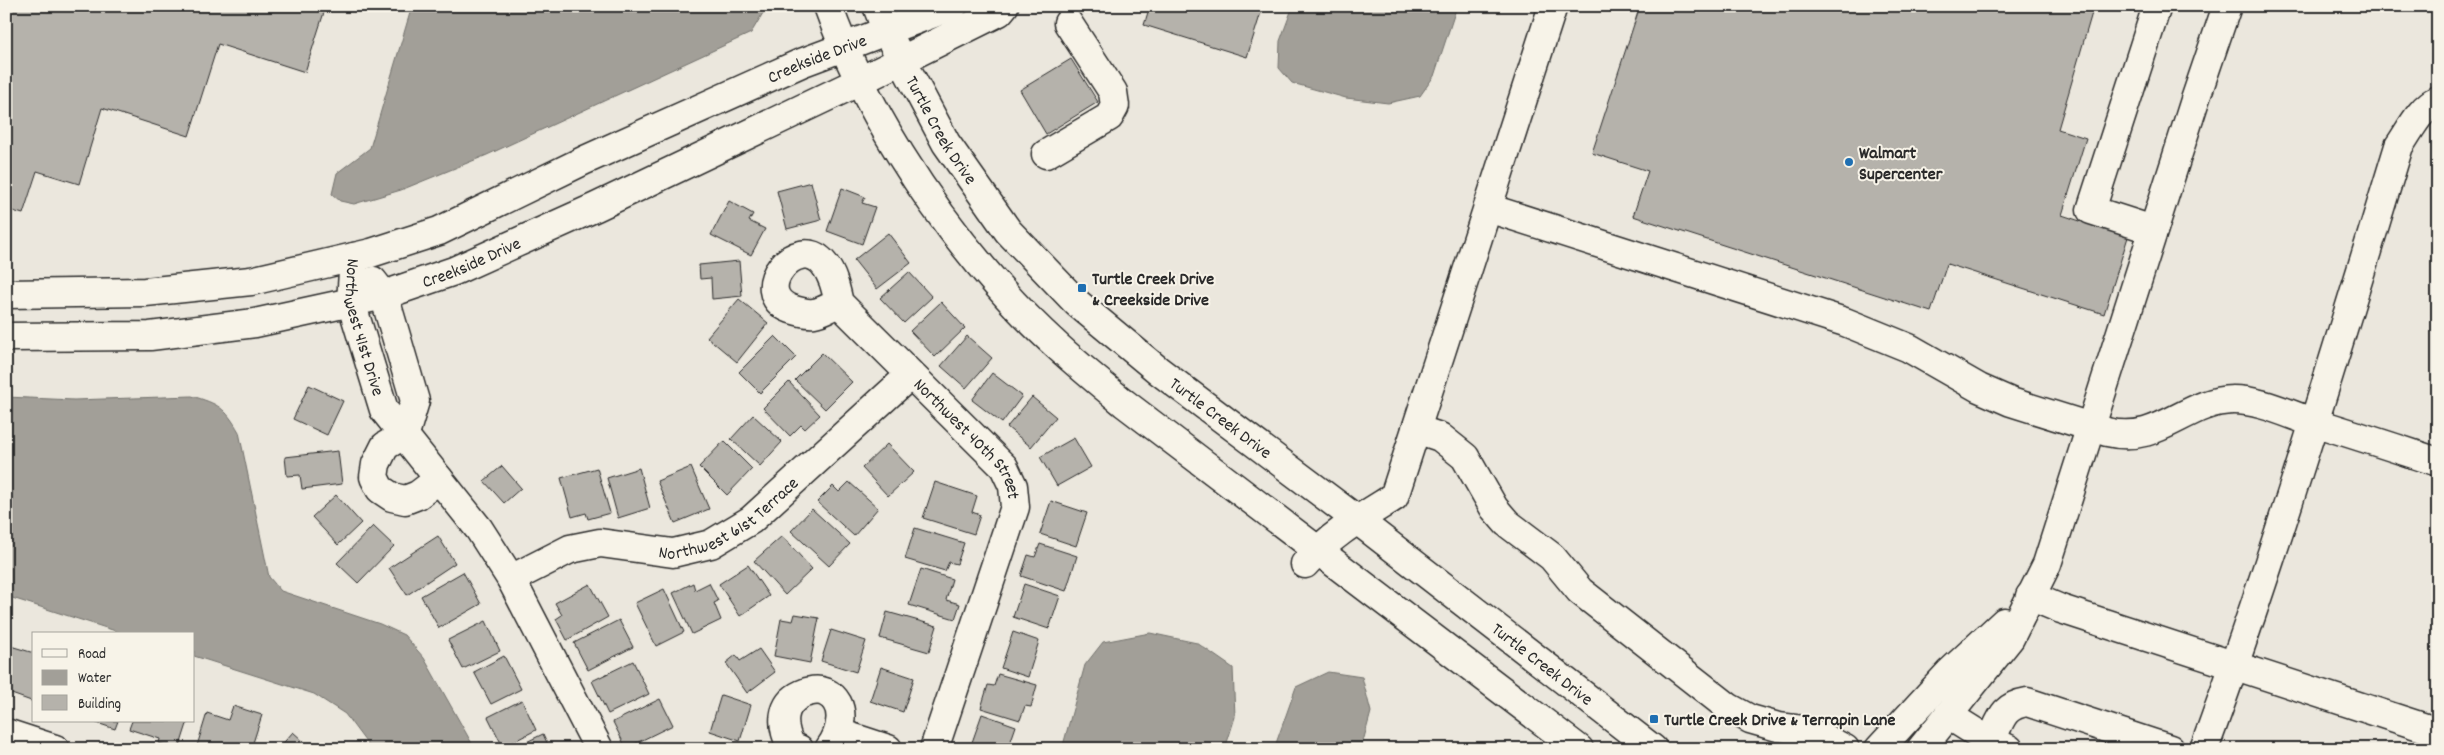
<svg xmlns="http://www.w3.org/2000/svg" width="2444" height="755" viewBox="0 0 2444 755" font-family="Dekko,sans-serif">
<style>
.water{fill:#a29f98;stroke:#72716c}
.building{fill:#b5b2ab;stroke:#2b2b2b}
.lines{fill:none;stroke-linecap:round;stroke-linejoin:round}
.minor-casing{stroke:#2b2b2b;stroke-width:31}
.minor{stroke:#f7f3e8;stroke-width:28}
.poi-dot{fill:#1f6fb2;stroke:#f7f3e8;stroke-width:2}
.labels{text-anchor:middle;stroke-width:4;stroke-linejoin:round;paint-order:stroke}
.street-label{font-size:18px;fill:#2b2b2b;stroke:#f7f3e8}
.poi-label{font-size:18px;font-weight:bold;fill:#2b2b2b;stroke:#f7f3e8;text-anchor:start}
</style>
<rect width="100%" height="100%" fill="#ebe7dd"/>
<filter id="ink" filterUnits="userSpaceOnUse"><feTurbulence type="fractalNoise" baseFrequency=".02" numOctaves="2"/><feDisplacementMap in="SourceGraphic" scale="10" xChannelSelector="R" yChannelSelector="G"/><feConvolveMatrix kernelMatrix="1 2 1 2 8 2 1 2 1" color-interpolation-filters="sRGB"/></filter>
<g filter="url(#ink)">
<g class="water">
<path d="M412,6H766V8L751,33L487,155L401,190L354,204L340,201L332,194L337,173L370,148Z"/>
<path d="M1293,6H1457L1434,76L1420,96L1388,103L1346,98L1292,83L1279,68L1280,41Z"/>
<path d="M192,396C218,404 225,407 239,432L269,577L281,591L380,624L404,635L424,658L475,749H371L345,714L314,694L194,656V634H125L6,596V397L74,400Z"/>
<path d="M1150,633L1197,643L1233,668L1235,717L1225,749H1062L1085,665L1103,642Z"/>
<path d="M1328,672L1362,677L1371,712L1361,749H1274L1296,687Z"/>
</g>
<g class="building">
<path d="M6,6H326L305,72L218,44L189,136L102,108L79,184L37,171L23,214L6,209Z"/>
<path d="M1150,6H1263L1247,57L1144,25Z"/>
<path d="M1640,6H2094L2058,129L2086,138L2062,215L2128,237L2104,314L1947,264L1931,312L1633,216L1648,171L1592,153Z"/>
<path d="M1071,59L1098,102L1046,134L1020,90Z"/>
<path d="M811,182L821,220L787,229L777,191Z"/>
<path d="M842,188L865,197L862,203L875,207L862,244L827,231Z"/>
<path d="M729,201L753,214L749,221L765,229L751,255L711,235Z"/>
<path d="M888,233L911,263L877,289L854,260Z"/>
<path d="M739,261L742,296L712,299L711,278L700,279L699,265Z"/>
<path d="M909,272L932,297L904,323L880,298Z"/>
<path d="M739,299L768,323L737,362L707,337Z"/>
<path d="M941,302L965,328L935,357L910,331Z"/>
<path d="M775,336L796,357L760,393L739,372Z"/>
<path d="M967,336L992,358L966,388L941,366Z"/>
<path d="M822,353L852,382L825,409L795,380Z"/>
<path d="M992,373L1022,396L1002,423L972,400Z"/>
<path d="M789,382L820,415L805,429L801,425L790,436L763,408Z"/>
<path d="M309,385L343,401L327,435L293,419Z"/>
<path d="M1032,397L1056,417L1031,447L1007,427Z"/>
<path d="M753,415L782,442L760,466L731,439Z"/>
<path d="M1074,438L1091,467L1057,486L1040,457Z"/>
<path d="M724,441L752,469L727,495L699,467Z"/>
<path d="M887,444L914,472L888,496L862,468Z"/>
<path d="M338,451L342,484L302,489L300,475L287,476L285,457Z"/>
<path d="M502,466L521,488L504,503L484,481Z"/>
<path d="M691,467L709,509L675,523L657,481Z"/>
<path d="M597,468L610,513L588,519L586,513L572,517L561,478Z"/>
<path d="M639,468L650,508L618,518L607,478Z"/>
<path d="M849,482L878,508L854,536L817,502L833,486L839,492Z"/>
<path d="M935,482L977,496L972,512L980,515L974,534L923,518Z"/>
<path d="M336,495L361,523L338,545L312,517Z"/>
<path d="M1051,501L1087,513L1076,546L1040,534Z"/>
<path d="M812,509L850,544L829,566L791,531Z"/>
<path d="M373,526L394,546L358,583L337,563Z"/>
<path d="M915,528L964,543L957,564L949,562L945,571L905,559Z"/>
<path d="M438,536L455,563L407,595L389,568Z"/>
<path d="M782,536L812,569L785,595L754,561Z"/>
<path d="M1040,544L1077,556L1066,591L1021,576L1028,555L1035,557Z"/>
<path d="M748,565L769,596L740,616L719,584Z"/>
<path d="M921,569L952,579L946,600L960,604L955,619L909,605Z"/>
<path d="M463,572L481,604L439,628L421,596Z"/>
<path d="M693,583L695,590L709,583L718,601L714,603L721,620L692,634L673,593Z"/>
<path d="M590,584L608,617L567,640L556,619L562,615L555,603Z"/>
<path d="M1024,584L1060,596L1049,629L1013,617Z"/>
<path d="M664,589L684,632L656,646L635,603Z"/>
<path d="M887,612L937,626L929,652L880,638Z"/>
<path d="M795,614L819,618L810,663L774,656L781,619L793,621Z"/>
<path d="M619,620L633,647L588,670L574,643Z"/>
<path d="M486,621L500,651L463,669L448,640Z"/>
<path d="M831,630L866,641L856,672L821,661Z"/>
<path d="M1013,632L1039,641L1028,677L1001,668Z"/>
<path d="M7,645L34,653V702L6,692Z"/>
<path d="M759,649L775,672L747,693L726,663L736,655L740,661Z"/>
<path d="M504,656L521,689L491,704L474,672Z"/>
<path d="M633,661L649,694L608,714L592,681Z"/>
<path d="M881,667L914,678L903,712L870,701Z"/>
<path d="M998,674L1037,685L1031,707L1025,706L1020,720L981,708L988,685L994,686Z"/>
<path d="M721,695L751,705L740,741L710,731Z"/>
<path d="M660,699L673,725L626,748L613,722Z"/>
<path d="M522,700L536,730L503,747L488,717Z"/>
<path d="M233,706L262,715L251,749H196L207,713L228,720Z"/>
<path d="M982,714L1016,726L1008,749L970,748Z"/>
<path d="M91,721H118L115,729Z"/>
<path d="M132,721H188L179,749L159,743L160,739L129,729Z"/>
<path d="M293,732L312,749H278Z"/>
<path d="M543,734L550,749H514V748Z"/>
<path d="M324,743L330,749H318Z"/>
<path d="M662,744L665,749H652Z"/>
</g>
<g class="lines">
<defs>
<g id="minor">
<path d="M828,6C864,107 928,207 999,287C1036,330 1080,367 1124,403L1579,749"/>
<path id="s1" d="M877,6L887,32L946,143L1008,231L1077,303L1159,371L1356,519L1653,749"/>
<path d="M1046,154L1109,117L1115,106L1113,92L1068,23"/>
<path d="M1488,208L1845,322L1909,348L1979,388L2011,402L2107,432C2160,445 2184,401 2233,400C2259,400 2286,413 2310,421C2353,434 2395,448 2438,462"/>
<path d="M2153,230L2091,210L2157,6"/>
<path id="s2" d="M354,257L351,302L384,410L479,529L511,579L599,749"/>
<path d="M373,281L384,295L415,401L405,434L385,446L376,464L374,477L380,489L392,497L405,500L418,495L439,479"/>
<path id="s3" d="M6,294L145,292L251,281L371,253L439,231L585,160L801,63L953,6"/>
<path id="s4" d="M839,303C831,306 822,312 814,313C807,314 797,311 791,309C747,292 798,231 824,264C833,275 836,290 839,303L1004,467L1013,486L1015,507L934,749"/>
<path id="s5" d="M6,337L150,336L255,323L384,295L454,271L596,207L860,81L999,12L1004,6"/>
<path d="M1416,429L1440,437L1465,457L1494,508L1507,523L1552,557L1580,591L1728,707L1750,719L1778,727L1803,730L1820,736L1845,749"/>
<path d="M1305,564C1330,535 1362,517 1394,497L1553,6"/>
<path id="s6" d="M511,579L570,549L600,543L673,553L711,544L751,520L910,375"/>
<path d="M2030,596L2061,609L2438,732"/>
<path d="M1948,715L1983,737L2009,749"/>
<path d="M6,733L55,749"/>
<path d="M839,733L888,749"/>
<path d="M1991,741C2001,720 2002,706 2027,702L2170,749"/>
<path d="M799,749L791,746C781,726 780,704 802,694C808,691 818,689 825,692C849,703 841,733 829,749"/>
<path d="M1879,749L1950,672L2004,622"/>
<path d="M1921,749L2010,638L2047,564L2195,100L2227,6"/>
<path d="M2204,749C2277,551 2337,348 2399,146C2409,132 2421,106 2438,100"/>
</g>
</defs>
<use href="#minor" class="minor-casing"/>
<use href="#minor" class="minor"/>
</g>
</g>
<g class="poi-dot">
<circle cx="1849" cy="162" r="5"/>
<rect x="1077" y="283" width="10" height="10" rx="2.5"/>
<rect x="1649" y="714" width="10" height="10" rx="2.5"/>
</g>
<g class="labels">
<g class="street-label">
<text dy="6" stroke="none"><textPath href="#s3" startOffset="856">Creekside Drive</textPath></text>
<text dy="6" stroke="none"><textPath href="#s1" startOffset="140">Turtle Creek Drive</textPath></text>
<text dy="6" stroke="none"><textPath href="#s5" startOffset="475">Creekside Drive</textPath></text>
<text dy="6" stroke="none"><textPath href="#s2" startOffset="72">Northwest 41st Drive</textPath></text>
<text dy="6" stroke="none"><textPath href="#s1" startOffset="545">Turtle Creek Drive</textPath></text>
<text dy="6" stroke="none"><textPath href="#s4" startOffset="382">Northwest 40th Street</textPath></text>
<text dy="6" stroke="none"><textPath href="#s6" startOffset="236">Northwest 61st Terrace</textPath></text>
<text dy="6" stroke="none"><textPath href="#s1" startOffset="950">Turtle Creek Drive</textPath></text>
</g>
<g class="poi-label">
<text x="1859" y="158">Walmart<tspan x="1859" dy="21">Supercenter</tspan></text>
<text x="1092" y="284">Turtle Creek Drive<tspan x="1092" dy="21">&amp; Creekside Drive</tspan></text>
<text x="1664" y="725">Turtle Creek Drive &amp; Terrapin Lane</text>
</g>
</g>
<rect width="2444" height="755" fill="none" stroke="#f7f3e8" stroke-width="25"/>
<rect x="12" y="12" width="2419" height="730" fill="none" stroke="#2b2b2b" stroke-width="2" filter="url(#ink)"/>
<rect x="32" y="632" width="162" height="90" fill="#f7f3e8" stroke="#a5a39c"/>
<rect x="42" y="649" width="25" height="8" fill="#f7f3e8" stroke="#a5a39c"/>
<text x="78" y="658" font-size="15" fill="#2b2b2b">Road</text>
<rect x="42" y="670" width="25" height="15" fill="#a29f98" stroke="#a5a39c"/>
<text x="78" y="682" font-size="15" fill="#2b2b2b">Water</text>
<rect x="42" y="695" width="25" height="15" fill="#b5b2ab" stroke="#a5a39c"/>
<text x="78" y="708" font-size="15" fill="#2b2b2b">Building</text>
</svg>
